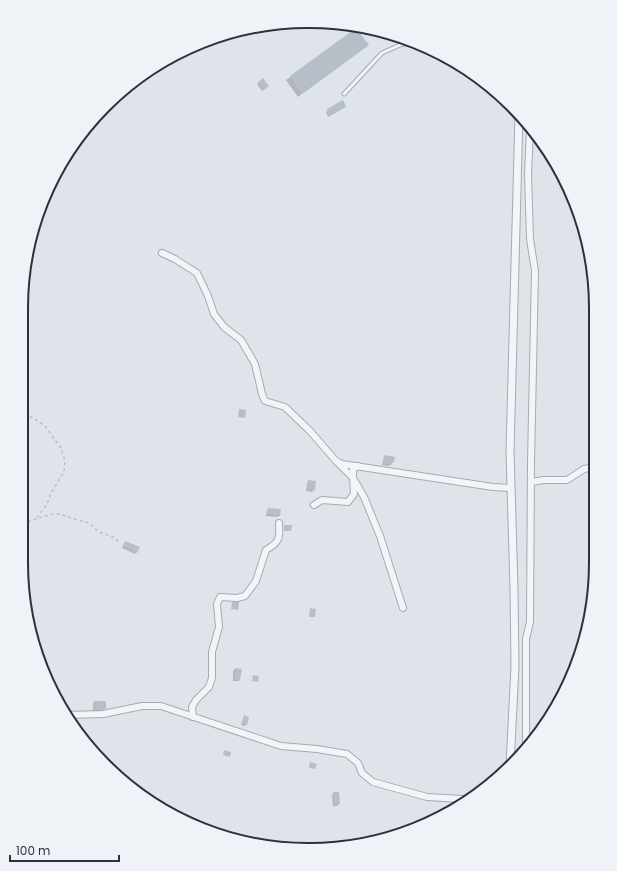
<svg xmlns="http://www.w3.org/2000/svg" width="617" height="871" viewBox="0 0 617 871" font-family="Poppins,sans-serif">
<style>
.shadow{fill:#0003}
.building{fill:#b6bec7}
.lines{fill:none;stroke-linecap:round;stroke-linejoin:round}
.service-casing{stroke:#a4abb4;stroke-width:5}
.minor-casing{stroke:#a4abb4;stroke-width:8}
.tertiary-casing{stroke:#a4abb4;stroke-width:9}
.path{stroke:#b9bfc5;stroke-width:1.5;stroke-dasharray:3 3;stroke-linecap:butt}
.service{stroke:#f2f5f8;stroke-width:3}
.minor{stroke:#f2f5f8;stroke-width:6}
.tertiary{stroke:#f2f5f8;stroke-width:7}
.rim{fill:none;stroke:#273342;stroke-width:2}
</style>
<rect width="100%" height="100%" fill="#dfe4ea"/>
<g class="shadow">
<path d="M356,29L368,45L298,97L286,80Z"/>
<path d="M262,80L266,88L262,91L257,84Z"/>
<path d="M342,101L343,108L328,117L326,112Z"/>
<path d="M386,456L393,462L389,466L382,465L384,457Z"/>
<path d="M309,481L314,490L312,492L306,491L307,483Z"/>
<path d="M268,509L279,515L278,517L266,516L267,511Z"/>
<path d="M125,542L136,552L135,554L122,548Z"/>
<path d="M235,669L240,680L238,681H233V671Z"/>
<path d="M95,702L105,708L103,710L93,711V703Z"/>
<path d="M244,716L246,725L244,726L241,725Z"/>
<path d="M334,793L339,804L337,806H333L332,795Z"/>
</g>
<g class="building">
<path d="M356,28L369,45L302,94L290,76Z"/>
<path d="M263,78L269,86L264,90L258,82Z"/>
<path d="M343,100L346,107L330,116L327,109Z"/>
<path d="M239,409L246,410L245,418L238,417Z"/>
<path d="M385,455L395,457L394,462H392L391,465L383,464Z"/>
<path d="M308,480L316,481L315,490H307Z"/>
<path d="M268,508L281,509L280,516L267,514Z"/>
<path d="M284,525H292L291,531H284Z"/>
<path d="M125,541L140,547L137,553L123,546Z"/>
<path d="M232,602H239L238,610L231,609Z"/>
<path d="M310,608L316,609L315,617H309Z"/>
<path d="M235,668L242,669L240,680H234Z"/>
<path d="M253,675L259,676L258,682L252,681Z"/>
<path d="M94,701H106V709L94,710Z"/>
<path d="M244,715L249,717L247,725L242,724Z"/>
<path d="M224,750L231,752L230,757L223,755Z"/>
<path d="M310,762L317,764L315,769L309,768Z"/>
<path d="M333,792H339L340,804L334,805Z"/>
</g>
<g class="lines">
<defs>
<path id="service" d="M344,94L382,53L400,45L413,42"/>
<g id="minor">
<path d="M162,253L175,259L197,273L208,296L214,314L224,327L241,340L255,364L262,394L265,401L285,407L310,431L336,461L342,464L493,487L511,488"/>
<path d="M337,462L353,478L364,497L380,536L403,608"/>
<path d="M531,482L544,480H567L584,469L595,467"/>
<path d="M314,505L322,500L348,502L354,494L353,478V469L358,466"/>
<path d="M66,715L103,714L142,706H161L281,746L317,749L347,754L358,763L362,773L373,782L427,797L462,799L464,801"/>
<path d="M193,717L192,707L196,700L209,687L212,678V652L219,627L217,604L220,597L237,598L245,596L256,581L266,550C280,542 280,538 279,523"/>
<path d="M526,748V639L530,622L531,463L535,271L530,239L528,174L530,128"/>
</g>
<path id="tertiary" d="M510,766L515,666L514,589L510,451L519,114"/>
</defs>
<use href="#service" class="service-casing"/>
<use href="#minor" class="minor-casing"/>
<use href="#tertiary" class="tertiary-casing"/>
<g class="path">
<path d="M24,415L31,417L44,425L61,448L65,461L64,472L51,493L47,504L36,519"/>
<path d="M22,523L53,514H60L74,519L89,523L99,532L116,538L118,542"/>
</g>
<use href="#service" class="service"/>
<use href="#minor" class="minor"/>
<use href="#tertiary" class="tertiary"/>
</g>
<path d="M0 0H617V871H0ZM308 28H309A280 280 0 0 1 589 308V563A280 280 0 0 1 309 843H308A280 280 0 0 1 28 563V308A280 280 0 0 1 308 28Z" fill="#eff3f7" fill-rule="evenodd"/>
<path class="rim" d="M308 28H309A280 280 0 0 1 589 308V563A280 280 0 0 1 309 843H308A280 280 0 0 1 28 563V308A280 280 0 0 1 308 28Z"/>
<path d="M10 855v6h109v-6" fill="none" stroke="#273342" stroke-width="2"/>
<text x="16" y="855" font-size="12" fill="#273342" stroke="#eff3f7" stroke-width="3" paint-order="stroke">100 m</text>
</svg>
